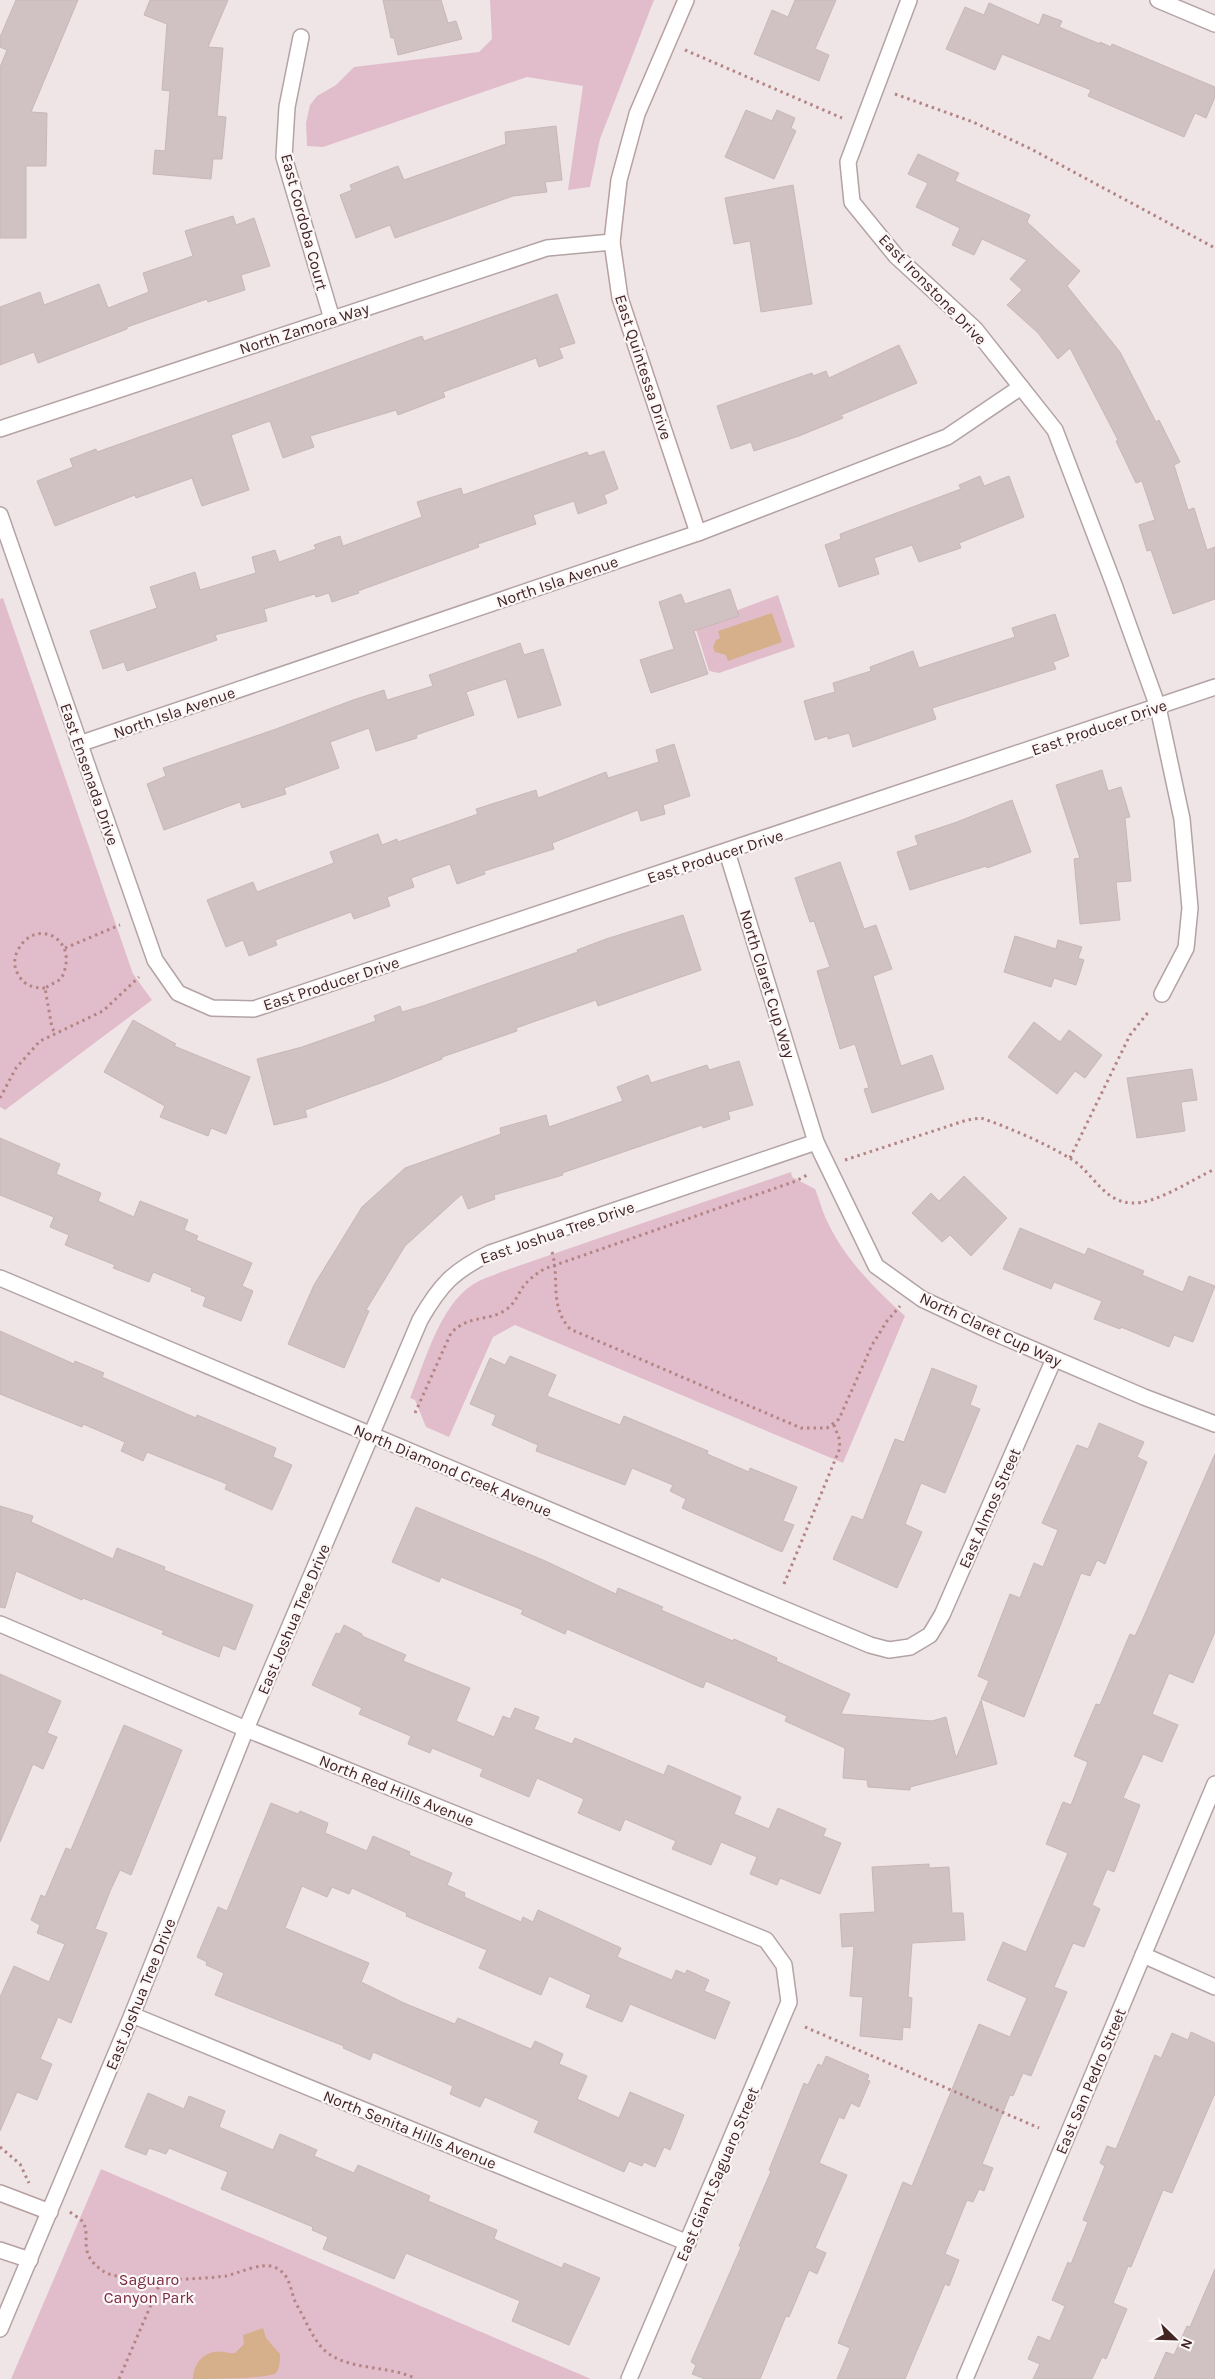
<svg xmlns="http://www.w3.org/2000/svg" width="1215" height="2379" viewBox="0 0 1215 2379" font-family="Karla,sans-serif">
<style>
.green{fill:#e1bdcb}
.water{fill:#d6af8b}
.building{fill:#d0c1c3;stroke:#c9b7b8}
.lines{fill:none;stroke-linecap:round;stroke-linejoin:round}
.street-casing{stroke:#b4a3a4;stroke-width:18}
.secondary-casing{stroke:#b89fa0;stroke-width:18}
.path{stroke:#b48484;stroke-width:3;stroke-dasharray:2.5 4;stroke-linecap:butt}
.street{stroke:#fff;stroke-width:15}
.secondary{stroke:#fff;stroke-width:15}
.labels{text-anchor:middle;stroke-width:4.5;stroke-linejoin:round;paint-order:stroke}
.street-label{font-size:16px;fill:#422423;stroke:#fbf6f7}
.park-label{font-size:16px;fill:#7b2a41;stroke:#fbf6f7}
</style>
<rect width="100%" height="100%" fill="#efe5e6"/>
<g class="green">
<path d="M490,0H654L600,139L590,187L568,190L583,86L527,77L323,147L307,146L306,123L310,105L317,96L336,85L354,67L479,52L492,39Z"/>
<path d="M778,595L795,647L719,673L709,671L695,626Z"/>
<path d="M3,598L133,974L152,1000L5,1110L0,1107V599Z"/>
<path d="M791,1172L792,1177L815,1189C820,1201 823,1214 829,1225C846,1260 876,1290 905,1316L843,1463L515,1325L493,1337L449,1437L426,1427L415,1400L410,1398C425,1362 439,1307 472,1285C481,1279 492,1276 501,1272Z"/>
<path d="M101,2169L591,2379H11Z"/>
</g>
<g class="water">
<path d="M772,613L782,642L728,661L726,655L715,652L713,647L716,640L720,638L718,631Z"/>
<path d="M263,2328L266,2338L280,2354C280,2360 280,2368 276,2373C267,2379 209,2379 193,2379C193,2367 201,2354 214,2352C222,2350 228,2354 235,2353L244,2344L243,2335Z"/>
</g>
<g class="building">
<path d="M16,0H78L31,112L47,113L46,166H26V238H0V67L7,50L0,47V37Z"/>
<path d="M150,0H228L208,47L223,48L217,116L226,117L222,159H213L211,179L153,174L155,150L165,151L170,91L162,90L167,24L144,15Z"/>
<path d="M383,0H441L448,23L456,21L462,39L398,55L394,38H391Z"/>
<path d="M795,0H836L815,49L829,55L819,81L754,54L772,10L788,17Z"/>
<path d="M989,3L1039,25L1043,14L1062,21L1059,27L1100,44V42L1111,47L1112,44L1215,87V97L1206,118L1195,113L1184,137L1088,96L1091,90L1002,54L995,70L946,49L965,7L984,15Z"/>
<path d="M746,110L772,121L777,110L795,118L791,128L796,131L774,179L725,157Z"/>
<path d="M556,126L562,180L545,182L547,192L513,196L395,238L390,225L356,238L340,195L352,190L350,185L398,166L404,180L506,144L505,132Z"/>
<path d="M918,154L959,173L955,181L1030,215L1027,222L1080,271L1067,286L1120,352L1156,422L1159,420L1180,462L1174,465L1188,510L1194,508L1207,550L1215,547V599L1173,614L1151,550L1147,551L1139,525L1155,520L1142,481L1136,483L1116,441L1118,440L1070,348L1058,359L1038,333L1007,305L1022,290L1010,279L1027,260L982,239L974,255L952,245L960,228L916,207L928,183L908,174Z"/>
<path d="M793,185L812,304L761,312L750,241L734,244L725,198Z"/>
<path d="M233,216L236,225L254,218L270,266L241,275L245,290L208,302L207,299L127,327V329L38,363L34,352L0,365V307L40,292L44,305L99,284L108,308L149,292L143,273L193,256L185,231Z"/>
<path d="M557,294L575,343L559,348L563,358L539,367L536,358L443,392L445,397L398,415L396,410L310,436L314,447L283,458L270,421L231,435L249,490L202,506L192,478L136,498L135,495L55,526L37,481L73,467L70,459L96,449L97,452L250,398L422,336L424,341Z"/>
<path d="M899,345L917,383L841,415L843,418L799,436L754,451L751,442L731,449L717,406L812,373L813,376L826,371L829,378Z"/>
<path d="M604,451L618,489L604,495L607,503L578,514L574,501L533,515L536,524L478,544L479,547L358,591L359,593L332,602L329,593L316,597L315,594L264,609L267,621L215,635L217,640L127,671L124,662L103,669L90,631L157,608L150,587L195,572L200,590L256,573L252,557L275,550L279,562L316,549L314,545L340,536L343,546L422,517L417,502L461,488L463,495L587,452L589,456Z"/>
<path d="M980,476L984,486L1009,476L1024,517L959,543L961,548L919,562L912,545L874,558L879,574L839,587L825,545L841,539L840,534L961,489L959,485Z"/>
<path d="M730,589L739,616L694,631L708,674L651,693L640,660L674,649L659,602L681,594L685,604Z"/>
<path d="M1055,614L1069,656L1053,662L1056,669L932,708L936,719L853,747L849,733L828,739V736L815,740L804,701L835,692L833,683L871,671L870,667L913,651L919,668L1015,637L1012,628Z"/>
<path d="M520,643L524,655L543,649L561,705L518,718L506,679L466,692L474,715L416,735L417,738L376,751L369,728L330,742L339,768L284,788L286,794L242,808L240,802L164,830L147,784L166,776L163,768L276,729L353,700L384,690L387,700L433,686L429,675Z"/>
<path d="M674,744L690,796L663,805L665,814L641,821L638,810L552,843L554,849L484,871L485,874L457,884L450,864L411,878L414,887L387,897L390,906L354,919L351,912L275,940L277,945L249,956L243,940L226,947L207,900L253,882L257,892L334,863L330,852L378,834L382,845L397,839L398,842L478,814L476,809L536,790L538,798L606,772L608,778L659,762L656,750Z"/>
<path d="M1102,770L1108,791L1121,787L1130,817L1125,818L1131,881L1116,882L1120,920L1080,924L1074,859L1080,858L1056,785Z"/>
<path d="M1012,800L1031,852L987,868L986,866L910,890L897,852L918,845L915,836L957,822Z"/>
<path d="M840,862L864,929L876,925L892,969L873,976L901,1066L932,1055L944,1089L872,1113L864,1089L869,1088L855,1044L840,1049L817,971L830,967L814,921L810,922L795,878Z"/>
<path d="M683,915L701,970L598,1006L596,1000L516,1028L517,1031L442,1057V1059L389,1080L305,1110L307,1117L274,1125L257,1059L302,1047L376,1021L374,1016L400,1006L402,1012L423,1006L578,952L577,950L606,939Z"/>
<path d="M1015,936L1056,949L1058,940L1082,947L1078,958L1084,960L1076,985L1054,978L1051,987L1004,972Z"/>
<path d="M133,1020L176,1044L174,1046L250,1077L226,1134L211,1128L208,1136L160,1117L165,1106L104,1072Z"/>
<path d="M1034,1022L1060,1042L1069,1030L1102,1055L1085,1078L1075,1071L1057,1094L1008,1057Z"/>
<path d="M739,1061L753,1105L728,1112L730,1119L703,1128L702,1125L562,1173L563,1175L494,1195L495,1199L468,1209L462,1194L405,1246L366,1310L369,1311L344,1368L288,1344L314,1285L362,1207L405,1168L501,1134L500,1128L546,1115L549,1127L623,1101L617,1087L648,1075L651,1083L707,1065L709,1070Z"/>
<path d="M1192,1069L1197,1100L1181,1102L1185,1131L1137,1138L1127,1078Z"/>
<path d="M0,1138L60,1164L56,1174L101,1193L98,1201L134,1217L140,1201L188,1220L184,1230L198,1236L196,1240L252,1263L242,1286L253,1291L241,1321L203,1306L206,1297L191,1291L192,1288L153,1272L149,1282L113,1268L115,1265L65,1245L69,1235L50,1227L54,1217L0,1195Z"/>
<path d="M964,1176L1007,1218L971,1256L950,1235L942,1242L912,1213L931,1193L939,1201Z"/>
<path d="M1020,1228L1085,1255L1088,1248L1144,1271L1142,1275L1183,1292L1189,1276L1215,1286L1193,1342L1174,1335L1169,1347L1121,1327L1120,1329L1094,1319L1102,1301L1054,1282L1051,1289L1003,1269Z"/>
<path d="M0,1331L74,1364L75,1361L104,1373L102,1377L196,1418L197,1415L276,1448L273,1457L292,1465L272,1510L225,1489L227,1484L147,1452L143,1461L121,1451L125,1442L83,1424L82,1427L0,1394Z"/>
<path d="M510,1356L556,1375L547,1396L620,1425L624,1416L708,1451L707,1454L749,1472L750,1468L797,1487L783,1521L794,1525L782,1552L682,1508L686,1499L670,1491L673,1485L632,1468L625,1485L536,1451L538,1445L492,1425L496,1415L470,1404L490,1358L505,1365Z"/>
<path d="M932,1368L977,1386L970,1405L980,1409L945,1493L921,1483L905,1524L922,1532L897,1588L833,1559L852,1516L863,1520L895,1439L904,1442Z"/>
<path d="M1099,1423L1144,1442L1137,1457L1147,1462L1105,1564L1097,1560L1090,1576L1081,1573L1024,1717L981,1699L989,1681L978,1676L1010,1594L1020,1598L1034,1563L1043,1567L1058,1530L1042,1523L1077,1445L1088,1449Z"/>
<path d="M1215,1454V1632L1193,1683L1169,1673L1152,1714L1178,1725L1162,1762L1143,1754L1123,1798L1140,1805L1114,1872L1107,1869L1092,1905L1100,1909L1084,1947L1073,1943L1054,1987L1067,1992L1031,2076L1023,2073L1013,2096L1010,2095L982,2164L993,2168L984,2191L979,2189L973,2202L967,2200L945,2254L959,2260L949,2286L945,2284L905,2379H837L850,2348L838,2343L903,2182L912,2186L979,2024L1010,2037L1027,1998L987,1980L1003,1942L1026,1952L1068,1853L1046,1844L1063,1802L1071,1805L1088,1762L1074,1756L1096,1704L1100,1705L1130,1634L1135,1636L1142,1621Z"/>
<path d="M0,1506L33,1516L31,1522L113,1559L117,1548L165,1567L164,1570L253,1605L235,1650L223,1645L219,1657L162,1634L164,1631L83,1598L82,1600L16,1571L5,1608L0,1607Z"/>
<path d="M416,1507L543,1560L616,1594L618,1588L663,1607L661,1610L733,1641L734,1639L777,1658L776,1661L850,1694L841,1714L932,1721L946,1717L956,1758L981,1700L997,1764L910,1787V1790L868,1787L867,1780L843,1778L845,1748L785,1721L787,1716L706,1681L703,1688L567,1629L565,1634L521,1614L523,1610L441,1577L439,1582L392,1562Z"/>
<path d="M344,1625L362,1634V1636L406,1655L403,1661L470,1688L456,1721L494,1737L503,1716L510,1719L515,1708L539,1717L534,1729L572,1744L575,1738L664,1775L668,1765L741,1797L734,1814L769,1829L778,1808L826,1829L823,1836L841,1843L820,1894L780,1878L777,1885L750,1874L757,1857L721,1842L711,1865L672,1849L676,1841L625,1819L620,1831L578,1813L584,1799L537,1778L529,1797L480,1776L483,1769L432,1748L430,1753L408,1744L411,1736L359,1714L362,1708L312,1685L336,1633L340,1634Z"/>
<path d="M0,1674L61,1701L47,1733L57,1737L43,1769L33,1764L0,1842Z"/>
<path d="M124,1725L182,1750L131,1875L120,1870L111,1889L95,1929L107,1933L71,2023L58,2017L40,2059L52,2064L37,2100L17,2092L0,2131V1997L14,1966L49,1982L65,1944L37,1933L40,1925L31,1920L41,1895L45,1897L66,1848L71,1850Z"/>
<path d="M271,1803L298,1814L300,1811L328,1823L325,1833L367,1851L373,1836L410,1852L409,1855L452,1873L447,1885L465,1893L464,1897L521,1922L523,1917L533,1922L538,1910L621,1948L617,1957L672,1980L676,1970L685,1974L687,1970L709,1980L704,1991L730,2002L715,2039L630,2004L622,2022L586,2007L591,1995L549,1976L541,1995L479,1968L487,1950L406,1916L407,1913L352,1888L349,1894L332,1887L327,1897L302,1886L285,1928L369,1963L361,1982L404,2003L455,2024L458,2018L531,2049L535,2041L563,2054L559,2064L587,2076L577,2099L619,2118L630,2092L684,2115L670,2150L664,2147L655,2167L644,2162L642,2166L629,2161L624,2172L534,2132L539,2121L485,2097L480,2107L450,2094L453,2086L373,2052L370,2060L343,2048L344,2046L215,1995L224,1973L206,1965L207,1962L197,1957L218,1907L227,1911Z"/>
<path d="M929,1864V1868L949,1867L952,1913H963L965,1940L912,1943L908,1997L912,1998L910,2028L903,2027L902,2040L860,2036L863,1997L850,1996L854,1946L842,1947L840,1914L875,1912L872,1867Z"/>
<path d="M1191,2032L1215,2043V2093L1172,2193L1163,2190L1131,2267L1128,2266L1113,2303L1127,2309L1106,2359L1102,2357L1092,2379H1033L1040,2364L1028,2359L1038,2336L1050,2341L1065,2306L1052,2300L1068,2262L1071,2264L1088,2222L1083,2220L1105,2166L1100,2163L1107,2146L1116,2149L1155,2055L1161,2058L1172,2033L1188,2040Z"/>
<path d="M826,2056L869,2075L867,2080L870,2081L859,2107L851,2103L844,2119L839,2117L819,2163L847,2175L815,2248L826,2253L817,2274L809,2270L789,2317L786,2316L760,2379H705L692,2374L696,2365L691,2362L741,2247L739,2246L771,2171L769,2170L804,2083L808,2085L818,2064L822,2066Z"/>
<path d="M148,2093L184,2109L189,2096L225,2111L219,2127L273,2150L280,2134L317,2150L314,2156L354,2173L358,2165L430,2196L428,2201L497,2230L494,2239L562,2268L564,2263L600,2278L569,2345L512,2321L520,2301L406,2253L394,2279L323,2249L328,2237L312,2230L313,2227L221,2189L228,2172L169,2148L166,2154L149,2148L146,2155L125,2147Z"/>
<path d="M1215,2269V2379H1154L1166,2352L1174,2355L1187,2326L1190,2327Z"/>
</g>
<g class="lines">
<defs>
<g id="street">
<path d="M909,0L848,162L852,202L896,256L975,329L1055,430L1113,582L1158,707L1182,819L1190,908L1186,948L1162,994"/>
<path d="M1158,0L1215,24"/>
<path d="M301,37L287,107L284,157L332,319"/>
<path d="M0,429L547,248L612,242"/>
<path d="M0,515L155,960L178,993L212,1008L254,1009L1215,687"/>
<path d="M79,744L698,533L947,437L1021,387"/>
<path d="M727,852L816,1142L876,1266L922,1299L990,1331L1144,1397L1215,1424"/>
<path d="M0,1278L774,1605L870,1645L889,1650L910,1647L930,1635L942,1615L1054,1359"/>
<path d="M0,1624L246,1729L766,1940L784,1965L789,2002L629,2379"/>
<path d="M1143,1955L1215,1987"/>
<path d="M132,2015L688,2243"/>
<path d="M0,2329L132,2015L246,1729L420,1320C440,1285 453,1271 490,1253L816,1142"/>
<path d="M965,2379L1215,1784"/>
</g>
<g id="secondary">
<path d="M686,0L637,114L619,180L612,242L620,298L698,533"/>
<path d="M0,2193L50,2212"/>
<path d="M0,2250L30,2260"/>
</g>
</defs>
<use href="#street" class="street-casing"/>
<use href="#secondary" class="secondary-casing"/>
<g class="path">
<path d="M685,50L842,118"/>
<path d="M895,94L973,122L1031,149L1215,248"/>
<path d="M65,948L120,925"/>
<path d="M45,988C34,988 25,986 19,976C14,968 13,959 18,950C35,916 82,939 61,979L45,988L52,1028L56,1034"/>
<path d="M0,1098L16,1068L40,1041L103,1011L139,977"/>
<path d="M1070,1158L1130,1035L1150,1010"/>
<path d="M845,1160L967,1120L981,1118C1008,1127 1047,1144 1071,1159C1093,1172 1102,1201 1131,1203C1155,1205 1193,1179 1215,1169"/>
<path d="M552,1252C560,1280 549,1306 570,1329L801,1428H827L839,1419L872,1345L887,1321L900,1306"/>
<path d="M415,1413L451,1333C469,1314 490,1322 507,1309C515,1303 518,1294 523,1287C529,1279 536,1274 544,1269L796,1181L809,1174"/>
<path d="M784,1584L840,1448L839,1438L833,1423"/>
<path d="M805,2027L1039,2128"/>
<path d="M0,2147L20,2164L29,2183"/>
<path d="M70,2212C74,2215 79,2218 82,2221C93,2236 75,2252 103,2271C121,2284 202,2279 226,2276C239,2273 262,2262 274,2267C293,2275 289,2293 298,2307C306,2321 312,2337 323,2349C347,2372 388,2364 416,2379"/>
<path d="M119,2379L162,2279"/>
</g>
<use href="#street" class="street"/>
<use href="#secondary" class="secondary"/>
</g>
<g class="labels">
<g class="street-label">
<text transform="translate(305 222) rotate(75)" y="6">East Cordoba Court</text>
<text transform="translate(933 289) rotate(46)" y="6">East Ironstone Drive</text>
<text transform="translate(304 328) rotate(-18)" y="6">North Zamora Way</text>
<text transform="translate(644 367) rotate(72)" y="6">East Quintessa Drive</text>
<text transform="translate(557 581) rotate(-19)" y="6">North Isla Avenue</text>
<text transform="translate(174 712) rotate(-19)" y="6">North Isla Avenue</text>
<text transform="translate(1099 727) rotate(-19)" y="6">East Producer Drive</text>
<text transform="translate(90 774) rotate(71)" y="6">East Ensenada Drive</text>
<text transform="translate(715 856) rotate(-18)" y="6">East Producer Drive</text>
<text transform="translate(331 983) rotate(-18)" y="6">East Producer Drive</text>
<text transform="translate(768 984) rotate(73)" y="6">North Claret Cup Way</text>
<text transform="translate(557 1232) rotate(-19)" y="6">East Joshua Tree Drive</text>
<text transform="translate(991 1329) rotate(25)" y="6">North Claret Cup Way</text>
<text transform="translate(453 1470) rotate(23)" y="6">North Diamond Creek Avenue</text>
<text transform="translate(989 1508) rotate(-66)" y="6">East Almos Street</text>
<text transform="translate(293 1619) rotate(-67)" y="6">East Joshua Tree Drive</text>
<text transform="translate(397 1790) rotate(22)" y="6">North Red Hills Avenue</text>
<text transform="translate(140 1994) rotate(-68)" y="6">East Joshua Tree Drive</text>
<text transform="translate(1090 2081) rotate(-67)" y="6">East San Pedro Street</text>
<text transform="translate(410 2129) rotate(22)" y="6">North Senita Hills Avenue</text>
<text transform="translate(717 2174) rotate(-67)" y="6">East Giant Saguaro Street</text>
</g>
<g class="park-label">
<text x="149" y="2285">Saguaro<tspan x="149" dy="18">Canyon Park</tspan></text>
</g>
</g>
<g transform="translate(1175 2339) rotate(113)" stroke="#fbf6f7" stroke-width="4" paint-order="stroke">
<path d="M0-4L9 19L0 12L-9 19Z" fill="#422423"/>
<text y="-8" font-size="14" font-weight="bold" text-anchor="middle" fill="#422423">N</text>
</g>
</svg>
